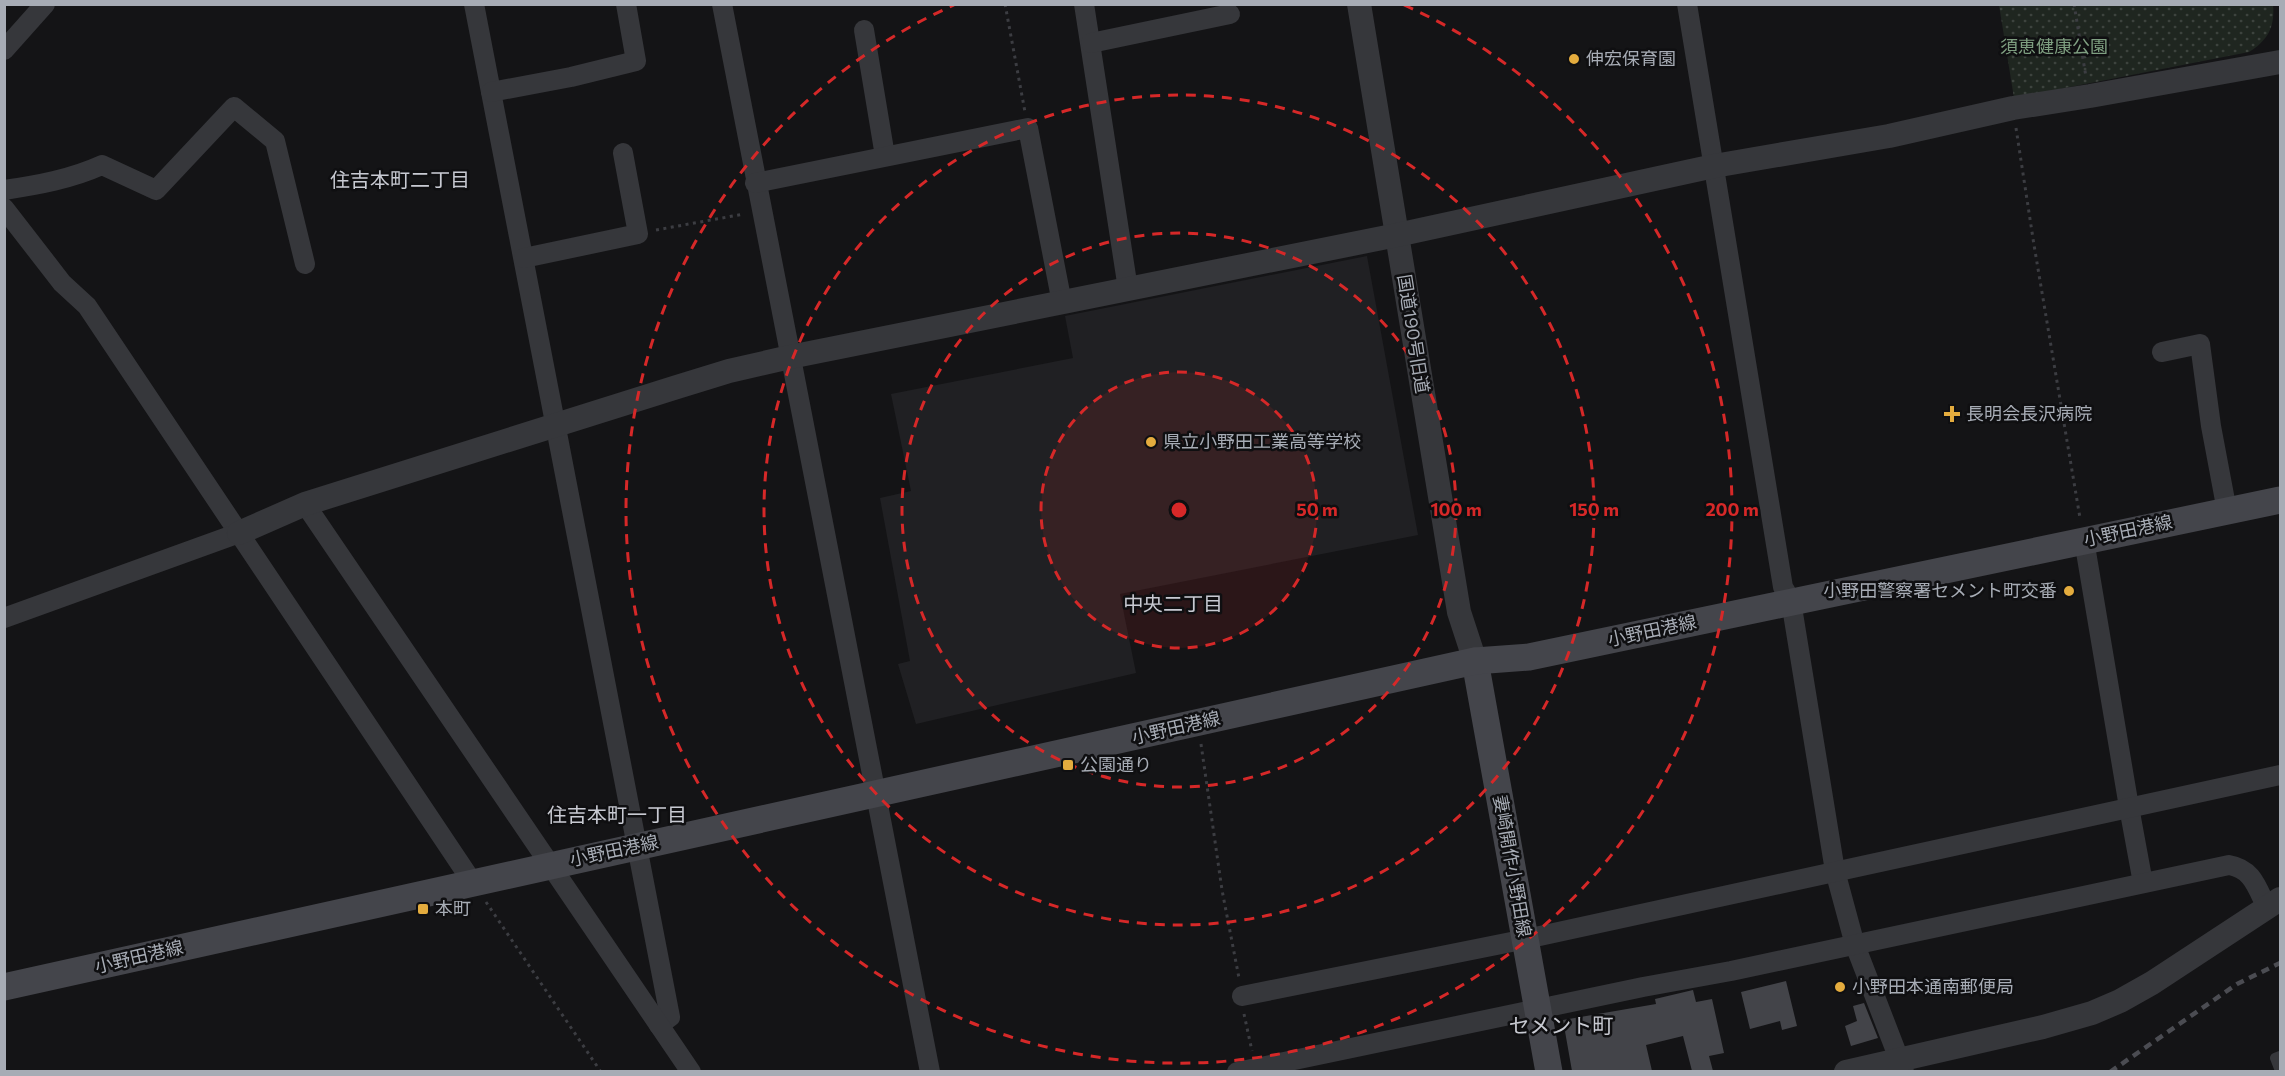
<svg xmlns="http://www.w3.org/2000/svg" width="2285" height="1076" viewBox="0 0 2285 1076" font-family="Commissioner,'Noto Sans JP',sans-serif">
<style>
.built{fill:#202023}
.park{fill:url(#park-dots)}
.building{fill:#434449}
.lines{fill:none;stroke-linecap:round;stroke-linejoin:round}
.path{stroke:#3c3d42;stroke-width:3;stroke-dasharray:3 4.5;stroke-linecap:butt}
.service{stroke:#36373b;stroke-width:10}
.minor{stroke:#36373b;stroke-width:20}
.tertiary{stroke:#36373b;stroke-width:24}
.secondary{stroke:#44454b;stroke-width:27}
.rail{stroke:#4b4c52;stroke-width:4.5;stroke-dasharray:8 6;stroke-linecap:butt}
.ring{fill:none;stroke:#d62828;stroke-width:3;stroke-dasharray:10 8}
.poi-dot{fill:#e4ac3e;stroke:#0f0f11;stroke-width:2}
.labels{text-anchor:middle;stroke-width:5;stroke-linejoin:round;paint-order:stroke}
.park-label{font-size:18px;fill:#7f9f81;stroke:#0f0f11}
.poi-label{font-size:18px;fill:#a7acb5;stroke:#0f0f11;text-anchor:start}
.street-label{font-size:18px;fill:#a7acb5;stroke:#0f0f11}
.neighbourhood-label{font-size:20px;fill:#c8cad2;stroke:#0f0f11}
.quarter-label{font-size:21px;fill:#c8cad2;stroke:#0f0f11}
.centre{fill:#d62828;stroke:#0f0f11;stroke-width:3}
.ring-label{font-size:18px;text-anchor:middle;font-weight:bold;fill:#d62828;stroke:#0f0f11;stroke-width:5;stroke-linejoin:round;paint-order:stroke}
</style>
<defs>
<pattern id="park-dots" width="8" height="8" patternUnits="userSpaceOnUse" patternTransform="scale(1.5)"><rect width="8" height="8" fill="#1f2620"/><path d="M2 2h.1M6 6h.1" fill="none" stroke="#3d433e" stroke-width="1.8" stroke-linecap="round"/></pattern>
</defs>
<rect width="100%" height="100%" fill="#141416"/>
<path class="built" d="M1367,256L1418,535L1120,594L1136,673L916,724L898,664L910,661L880,498L911,491L891,394L1073,358L1065,316Z"/>
<path class="park" d="M2273,4C2275,27 2268,40 2249,52L2014,98L1999,5Z"/>
<g class="building">
<path d="M1786,981L1797,1026L1782,1030L1780,1021L1750,1029L1741,992Z"/>
<path d="M1693,990L1696,1002L1712,999L1724,1053L1709,1056L1713,1071H1692L1683,1036L1646,1045L1652,1071H1572L1563,1020L1656,1004L1655,999Z"/>
<path d="M1864,1003L1878,1038L1851,1046L1845,1026L1857,1021L1853,1006Z"/>
</g>
<g class="lines">
<g class="path">
<path d="M1005,4L1025,112"/>
<path d="M2074,4L2086,77"/>
<path d="M2016,128L2034,245L2080,518"/>
<path d="M656,230L744,214"/>
<path d="M1201,744L1222,890L1239,978"/>
<path d="M486,902L601,1072"/>
<path d="M1244,1014L1252,1051"/>
</g>
<path class="service" d="M2280,1056L2275,1058L2280,1071"/>
<g class="minor">
<path d="M474,4L670,1017L659,1025"/>
<path d="M722,4L930,1072"/>
<path d="M1084,4L1128,289"/>
<path d="M1687,4L1783,587L1791,601L1835,871L1855,945L1904,1072"/>
<path d="M864,30L885,156"/>
<path d="M1091,43L1230,14"/>
<path d="M4,50L45,4"/>
<path d="M491,92L571,77L636,61L626,4"/>
<path d="M755,183L1028,128L1062,303"/>
<path d="M4,190C38,185 71,179 102,165L156,190L234,107L275,141L305,264"/>
<path d="M4,208L62,283L87,306L473,883"/>
<path d="M524,258L638,234L623,153"/>
<path d="M2162,352L2200,344L2211,426L2227,511"/>
<path d="M305,504L691,1072"/>
<path d="M2084,540L2129,807L2143,883"/>
<path d="M4,618L239,533"/>
<path d="M1242,996L1526,939L2280,775"/>
<path d="M1237,1072L1643,987L1731,971L2229,865C2253,869 2257,888 2267,908"/>
</g>
<g class="tertiary">
<path d="M1359,4L1459,612L1475,661"/>
<path d="M239,533L305,504L677,387L729,371L790,357L1397,235L1714,166L1889,136L2013,108L2090,96L2280,62"/>
<path d="M1846,1072L2043,1027L2092,1013L2120,1001L2152,983L2280,899"/>
</g>
<g class="secondary">
<path d="M1475,661L1549,1072"/>
<path d="M4,987L1475,661L1529,657L2280,500"/>
</g>
<path class="rail" d="M2110,1072L2237,984L2280,963"/>
</g>
<circle cx="1179" cy="510" r="138" fill="#d62828" fill-opacity=".12"/>
<g class="ring">
<circle cx="1179" cy="510" r="138"/>
<circle cx="1179" cy="510" r="277"/>
<circle cx="1179" cy="510" r="415"/>
<path d="M1404 5A553 553 0 1 1 954 5"/>
</g>
<g class="poi-dot">
<circle cx="1574" cy="59" r="6"/>
<path d="M1949 405h6v6h6v6h-6v6h-6v-6h-6v-6h6z"/>
<circle cx="1151" cy="442" r="6"/>
<circle cx="2069" cy="591" r="6"/>
<rect x="1062" y="759" width="12" height="12" rx="3"/>
<rect x="417" y="903" width="12" height="12" rx="3"/>
<circle cx="1840" cy="987" r="6"/>
</g>
<g class="labels">
<g class="park-label">
<text x="2054" y="53">須恵健康公園</text>
</g>
<g class="poi-label">
<text x="1586" y="65">伸宏保育園</text>
<text x="1966" y="420">長明会長沢病院</text>
<text x="1163" y="448">県立小野田工業高等学校</text>
<text x="2057" y="597" text-anchor="end">小野田警察署セメント町交番</text>
<text x="1080" y="771">公園通り</text>
<text x="435" y="915">本町</text>
<text x="1852" y="993">小野田本通南郵便局</text>
</g>
<g class="street-label">
<text transform="translate(1413 334) rotate(81)" y="6">国道190号旧道</text>
<text transform="translate(2128 531) rotate(-12)" y="6">小野田港線</text>
<text transform="translate(1652 631) rotate(-12)" y="6">小野田港線</text>
<text transform="translate(1176 728) rotate(-13)" y="6">小野田港線</text>
<text transform="translate(614 851) rotate(-12)" y="6">小野田港線</text>
<text transform="translate(1512 866) rotate(80)" y="6">妻崎開作小野田線</text>
<text transform="translate(139 957) rotate(-13)" y="6">小野田港線</text>
</g>
<g class="neighbourhood-label">
<text x="400" y="187">住吉本町二丁目</text>
<text x="1173" y="611">中央二丁目</text>
<text x="617" y="822">住吉本町一丁目</text>
</g>
<g class="quarter-label">
<text x="1561" y="1033">セメント町</text>
</g>
</g>
<circle cx="1179" cy="510" r="9" class="centre"/>
<g class="ring-label">
<text x="1317" y="516">50 m</text>
<text x="1456" y="516">100 m</text>
<text x="1594" y="516">150 m</text>
<text x="1732" y="516">200 m</text>
</g>
<rect width="2285" height="1076" fill="none" stroke="#a7acb5" stroke-width="12"/>
</svg>
